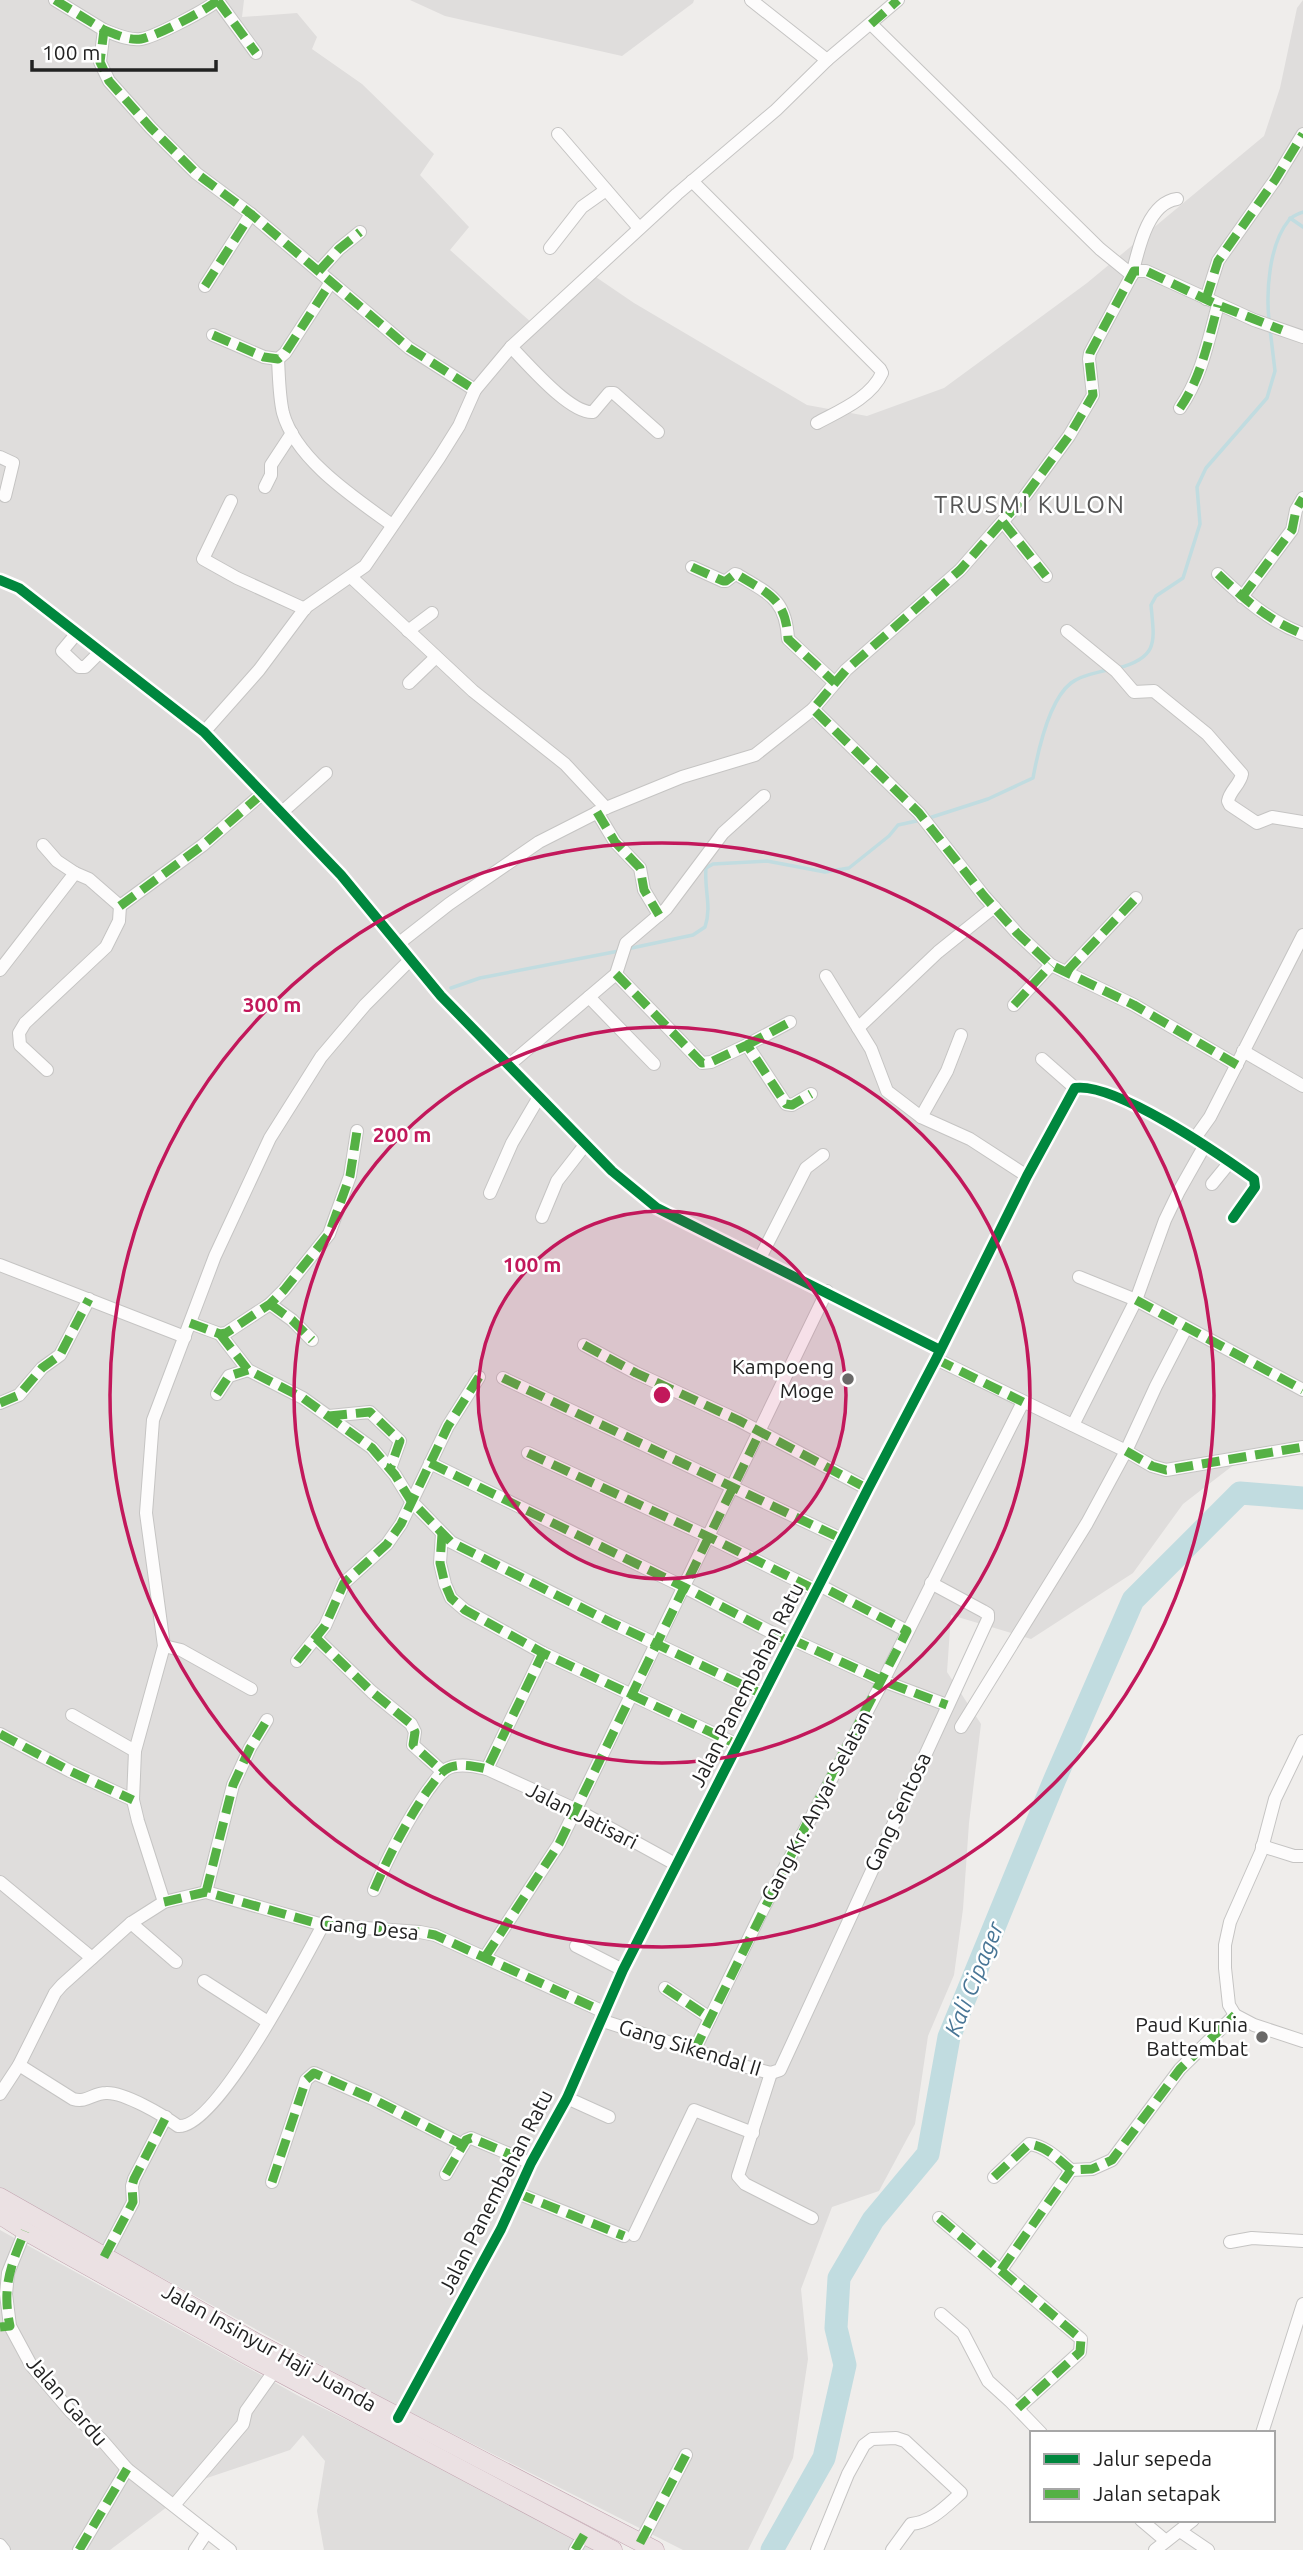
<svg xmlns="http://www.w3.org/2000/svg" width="1303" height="2550" viewBox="0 0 1303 2550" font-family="Ubuntu,sans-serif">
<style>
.residential{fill:#dfdddc}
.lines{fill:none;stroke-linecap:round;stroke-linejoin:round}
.stream{stroke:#c1dce0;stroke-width:3.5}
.river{stroke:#c1dce0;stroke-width:23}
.minor-casing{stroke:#c5c4c3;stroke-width:14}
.highway-casing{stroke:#c2a4b0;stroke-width:19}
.minor{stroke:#fdfcfc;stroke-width:12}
.highway{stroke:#ebe1e3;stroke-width:18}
.quiet{stroke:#55b145;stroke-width:9;stroke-dasharray:18 9;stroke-linecap:butt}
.cycleway-casing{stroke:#fff;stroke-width:15}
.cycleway{stroke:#00873e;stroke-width:10}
.ring{fill:none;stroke:#c2185b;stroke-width:3.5}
.poi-dot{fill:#6a6968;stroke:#fff;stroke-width:2.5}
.labels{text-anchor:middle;stroke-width:5;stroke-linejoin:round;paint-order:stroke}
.poi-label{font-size:21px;fill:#222;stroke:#fff;text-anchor:end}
.street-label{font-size:21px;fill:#222;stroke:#fff}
.water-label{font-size:23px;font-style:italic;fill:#497696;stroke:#fff}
.quarter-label{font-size:24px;letter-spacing:2px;fill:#555;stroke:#fff}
.centre{fill:#c2185b;stroke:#fff;stroke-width:3.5}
.ring-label{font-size:21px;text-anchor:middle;font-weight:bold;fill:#c2185b;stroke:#fff;stroke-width:5;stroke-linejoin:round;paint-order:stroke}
</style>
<rect width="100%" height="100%" fill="#efedeb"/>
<g class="residential">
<path d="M0,0H244L242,17L297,13L317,37L312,49L362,84L434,154L420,175L469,227L450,250L532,323L573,281L587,271L634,303L807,405L867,416L944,388L1087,283L1264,136L1280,88L1297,8L1303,0V1456L1289,1445L1244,1457L1183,1504L1133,1573L1031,1639L951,1615L947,1672L981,1724L969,1823L963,1909L954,1975L928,2036L915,2124L879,2191L832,2207L801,2289L808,2359L793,2458L748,2550H683L376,2395L0,2189Z"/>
<path d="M410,0H694L693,3L622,56L445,16Z"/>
<path d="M0,2230L297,2395L491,2492L596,2550H324L317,2511L325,2461L303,2435L290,2450L204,2479L110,2550H0Z"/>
</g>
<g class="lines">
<g class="stream">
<path d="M1290,218L1303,227"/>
<path d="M1269,321C1266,291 1269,244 1289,220C1292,216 1298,214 1303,212"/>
<path d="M1118,668C1160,657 1154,640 1151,605L1156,596L1183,578L1200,524L1197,487L1206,468L1267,398L1275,371L1270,329"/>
<path d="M929,818L988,799L1033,778C1038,751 1049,700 1071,683C1081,675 1096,673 1107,670"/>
<path d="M627,949L693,935L705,927C712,907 704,889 706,868L713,864L767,861L825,872L849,868L889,836L898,825L921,820"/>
<path d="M451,988L480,978L619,951"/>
</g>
<path class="river" d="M772,2550L824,2458L845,2365L836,2328L839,2278L873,2220L928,2154L949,2037L1055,1779L1133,1600L1240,1493L1303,1498"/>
<defs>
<g id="minor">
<path d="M55,0L104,30L100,62L109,81L151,128L196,173L251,214L409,348L475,390"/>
<path d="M751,0L827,60"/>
<path d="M218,1L256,53"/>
<path d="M871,24L1100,249L1132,275C1138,251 1147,203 1177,199"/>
<path d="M104,30C115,34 129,41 141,39C155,37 208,9 218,0"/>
<path d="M558,134L639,228"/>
<path d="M692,181L880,369L882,373C871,398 839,411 817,423"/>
<path d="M550,248L582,207L606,190"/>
<path d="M319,271L339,249L360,232"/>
<path d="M205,286L251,214"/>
<path d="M1206,299L1218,261L1275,180L1303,134"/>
<path d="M213,335L264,357L278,359L285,353L331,282"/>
<path d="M511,347C527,363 570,414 593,412L609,393H614L658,432"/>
<path d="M278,359C279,376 279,396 283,413C296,460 355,498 392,525"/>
<path d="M1180,408C1202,376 1208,341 1218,305"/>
<path d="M0,457L13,463L5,496"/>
<path d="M265,487L271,475V465L292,433"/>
<path d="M231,501L203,559L237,578L305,609"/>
<path d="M1003,522L1046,576"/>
<path d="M692,567L723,581H726L735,574L738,575C769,594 786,599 788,639L835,683"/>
<path d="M1218,574C1244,599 1269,621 1303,634"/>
<path d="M351,577L473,691L565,764L606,808"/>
<path d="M0,580L19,588L204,732L341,875L441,996L612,1171L657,1208L940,1350"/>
<path d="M1242,597L1292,530L1296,510L1303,498"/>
<path d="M408,631L432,613"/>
<path d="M1067,631L1116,671L1134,692L1154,691L1207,734L1242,774C1240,785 1230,790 1228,801L1230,805L1257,823L1272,817L1303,822"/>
<path d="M77,633L62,651L79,667H85L101,651"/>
<path d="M409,683L436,657"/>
<path d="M813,709L919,813L984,896L1017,933L1051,965L1134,1005L1237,1065"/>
<path d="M204,732L259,670L306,607L365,566L439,458L459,426L475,390L511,347L677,194L776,110L827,60L898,0"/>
<path d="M597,812L615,842L640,868L644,890L659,915"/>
<path d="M281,813L326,773"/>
<path d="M43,845L57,861L75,873"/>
<path d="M120,906L203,845L263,793"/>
<path d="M398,944L449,904L539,842L606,808L682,777L755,755L813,709L846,670L960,570L1025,496L1069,436L1093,395L1089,359L1090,353L1134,271H1146L1254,320L1303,337"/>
<path d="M0,970L75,873L89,879L120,906"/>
<path d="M1066,972L1136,898"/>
<path d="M616,974L702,1063L711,1062L747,1045L786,1104L792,1105L811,1094"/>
<path d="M826,976L871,1049L887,1091L921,1117L970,1139L1027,1176"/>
<path d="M589,997L654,1064"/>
<path d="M1014,1005L1051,965"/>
<path d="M858,1028L938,952L994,907"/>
<path d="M747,1045L790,1022"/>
<path d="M1243,1051L1303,1086"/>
<path d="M1042,1059L1075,1088"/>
<path d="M509,1065L616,974L626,943L666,909L723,833L764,796"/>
<path d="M47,1070L20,1045L19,1033L25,1023L106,947L119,921L120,906"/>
<path d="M921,1117L947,1071L961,1035"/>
<path d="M1195,1138L1210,1117L1303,935"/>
<path d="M1212,1184L1230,1162"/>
<path d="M490,1193L512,1143L539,1097"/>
<path d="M542,1217L557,1181L585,1145"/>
<path d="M760,1258L806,1168L823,1155"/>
<path d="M0,1265L185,1337"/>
<path d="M1079,1277L1136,1300L1303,1390"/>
<path d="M270,1304L292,1320L312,1340"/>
<path d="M190,1323L220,1334L226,1333L270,1304L284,1290L329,1234L350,1176L357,1131"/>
<path d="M1186,1328L1156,1386L1126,1451L1152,1466L1166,1470L1303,1447"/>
<path d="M220,1334L248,1370L303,1398L372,1448L395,1475L411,1501L451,1542L610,1622L764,1695"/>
<path d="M584,1345L636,1373L738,1420L868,1489"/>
<path d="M936,1359L1126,1451L1087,1523L961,1727"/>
<path d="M503,1378L842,1539"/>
<path d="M217,1394L229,1376L248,1370"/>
<path d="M0,1403L19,1395L42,1368L60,1355L89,1299"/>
<path d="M329,1416L370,1412L400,1441L390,1469"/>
<path d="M1073,1425L1136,1300L1165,1220L1179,1191L1205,1145"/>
<path d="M528,1453L709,1537L816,1590"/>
<path d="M430,1463L684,1587L790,1642"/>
<path d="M442,1534L440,1563L445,1584L451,1598L465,1610L543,1653L738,1745"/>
<path d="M819,1585L907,1631"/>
<path d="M316,1638L372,1692L411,1724L415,1732L413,1745L443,1772"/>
<path d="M791,1639L883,1681L947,1705"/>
<path d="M164,1646L181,1650L251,1689"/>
<path d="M297,1661L325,1626L344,1583L387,1544L401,1524L448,1426L479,1377"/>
<path d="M72,1715L135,1751"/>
<path d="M0,1734L70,1771L133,1800"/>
<path d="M1303,1741L1275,1799L1261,1852L1230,1922L1225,1945V1968L1229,2005L1235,2015L1254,2025L1303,2041"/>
<path d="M487,1769L543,1653"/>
<path d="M1262,1846L1294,1856H1303"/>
<path d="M0,1882L92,1958"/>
<path d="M374,1890C389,1855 406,1822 428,1790C433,1784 438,1775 445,1770C456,1762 475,1766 487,1769L575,1809L677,1865"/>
<path d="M206,1892L233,1785L250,1748L267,1720"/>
<path d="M164,1902L138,1821L133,1800L135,1751L164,1646L146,1513L153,1420L215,1256L270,1138L321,1057L365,1005L410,960"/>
<path d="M131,1923L176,1962"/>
<path d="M576,1946L623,1970"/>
<path d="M485,1957L559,1844L827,1291"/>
<path d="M204,1981L268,2022"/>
<path d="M665,1988L710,2018"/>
<path d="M600,2020L739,2065L771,2073L780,2070L988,1619V1614L983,1611L931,1583"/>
<path d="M694,2051L763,1909L883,1681L1023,1402"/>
<path d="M19,2065L73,2099C87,2103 93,2093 106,2093C124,2092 163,2115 178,2126C216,2130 304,1960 323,1925"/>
<path d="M771,2073L738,2176L745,2184L812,2218"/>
<path d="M0,2094L19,2065L55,1993L62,1985L131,1923L164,1902L206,1892L323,1925L420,1932L435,1935L604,2012"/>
<path d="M567,2098L609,2117"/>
<path d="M446,2174L466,2140L471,2138L531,2163"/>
<path d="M994,2177L1029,2144C1046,2146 1058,2159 1071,2170L1092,2169L1112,2160L1180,2069L1235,2015"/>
<path d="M272,2182L306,2080L314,2073L373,2099L463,2145"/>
<path d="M517,2193L624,2236"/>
<path d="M939,2218L1081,2339L1080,2352L1018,2408"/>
<path d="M25,2231L8,2273L6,2294L10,2326L31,2365L71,2412L101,2439L127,2469L230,2550"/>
<path d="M634,2235L694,2110L753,2133"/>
<path d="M1230,2242L1252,2238L1303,2241"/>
<path d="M104,2257L133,2202L132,2186L134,2179L166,2117"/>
<path d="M1001,2270L1071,2170"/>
<path d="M941,2314L963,2333L988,2381L1010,2401L1041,2433"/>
<path d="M398,2418L501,2229L531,2163L567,2098L623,1970L868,1489L936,1359L1027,1176L1075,1088C1115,1082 1219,1154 1254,1179L1255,1187L1233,1218"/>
<path d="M1262,2433L1303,2304"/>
<path d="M175,2504L243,2424L246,2411L275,2370"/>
<path d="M1141,2520L1166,2541"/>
<path d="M1180,2531L1208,2550"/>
<path d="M640,2543L686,2455"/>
<path d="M0,2545L4,2550"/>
<path d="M79,2550L127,2469"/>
<path d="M195,2550L207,2532"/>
<path d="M575,2550L584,2535"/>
<path d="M817,2550L848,2474L864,2445L872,2439L896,2438L905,2441L961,2493C946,2506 932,2522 911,2524L892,2550"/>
<path d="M1155,2550L1193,2520"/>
</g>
<g id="highway">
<path d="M0,2197L257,2343L655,2550"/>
<path d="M0,2215L25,2231L250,2357L613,2550"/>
</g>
</defs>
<use href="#minor" class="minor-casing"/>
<use href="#highway" class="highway-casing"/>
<use href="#minor" class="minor"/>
<use href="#highway" class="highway"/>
<g class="quiet">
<path d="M55,0L104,30L100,62L109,81L151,128L196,173L251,214L409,348L475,390"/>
<path d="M218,1L256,53"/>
<path d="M871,24L898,0"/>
<path d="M104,30C115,34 129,41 141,39C155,37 208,9 218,0"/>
<path d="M319,271L339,249L360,232"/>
<path d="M205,286L251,214"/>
<path d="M1206,299L1218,261L1275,180L1303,134"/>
<path d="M213,335L264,357L278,359L285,353L331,282"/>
<path d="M1180,408C1202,376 1208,341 1218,305"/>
<path d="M1003,522L1046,576"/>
<path d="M692,567L723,581H726L735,574L738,575C769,594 786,599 788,639L835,683"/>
<path d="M1218,574C1244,599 1269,621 1303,634"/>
<path d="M1242,597L1292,530L1296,510L1303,498"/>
<path d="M597,812L615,842L640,868L644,890L659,915"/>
<path d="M120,906L203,845L263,793"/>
<path d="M1066,972L1136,898"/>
<path d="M616,974L702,1063L711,1062L747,1045L786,1104L792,1105L811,1094"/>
<path d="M1014,1005L1051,965"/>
<path d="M747,1045L790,1022"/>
<path d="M1237,1065L1134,1005L1051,965L1017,933L984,896L919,813L813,709L846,670L960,570L1025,496L1069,436L1093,395L1089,359L1090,353L1134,271H1146L1218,305L1282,330"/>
<path d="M1136,1300L1303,1390"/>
<path d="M270,1304L292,1320L312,1340"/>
<path d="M190,1323L220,1334L226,1333L270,1304L284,1290L329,1234L350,1176L357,1131"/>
<path d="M220,1334L248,1370L303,1398L372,1448L395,1475L411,1501L451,1542L610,1622L764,1695"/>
<path d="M584,1345L636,1373L738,1420L868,1489"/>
<path d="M936,1359L1023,1402"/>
<path d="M503,1378L842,1539"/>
<path d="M217,1394L229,1376L248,1370"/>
<path d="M0,1403L19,1395L42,1368L60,1355L89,1299"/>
<path d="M329,1416L370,1412L400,1441L390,1469"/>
<path d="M1126,1451L1152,1466L1166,1470L1303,1447"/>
<path d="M528,1453L709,1537L816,1590"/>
<path d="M430,1463L684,1587L790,1642"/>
<path d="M442,1534L440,1563L445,1584L451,1598L465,1610L543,1653L738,1745"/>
<path d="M316,1638L372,1692L411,1724L415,1732L413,1745L443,1772"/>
<path d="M791,1639L883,1681L947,1705"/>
<path d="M297,1661L325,1626L344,1583L387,1544L401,1524L448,1426L479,1377"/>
<path d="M0,1734L70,1771L133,1800"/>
<path d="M374,1890C389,1855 406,1822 428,1790C433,1784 438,1775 445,1770C456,1762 475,1766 487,1769L543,1653"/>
<path d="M206,1892L233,1785L250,1748L267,1720"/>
<path d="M164,1902L206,1892L323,1925L420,1932L435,1935L604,2012"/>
<path d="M485,1957L559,1844L760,1432"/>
<path d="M665,1988L710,2018"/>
<path d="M694,2051L818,1801L907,1631L819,1585"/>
<path d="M446,2174L466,2140L471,2138L531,2163"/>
<path d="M994,2177L1029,2144C1046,2146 1058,2159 1071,2170L1092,2169L1112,2160L1180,2069L1235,2015"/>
<path d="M272,2182L306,2080L314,2073L373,2099L463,2145"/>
<path d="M517,2193L624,2236"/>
<path d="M939,2218L1081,2339L1080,2352L1018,2408"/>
<path d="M104,2257L133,2202L132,2186L134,2179L166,2117"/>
<path d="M1001,2270L1071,2170"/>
<path d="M0,2327L10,2326C2,2288 10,2267 25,2231"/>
<path d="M640,2543L686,2455"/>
<path d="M79,2550L127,2469"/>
<path d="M575,2550L584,2535"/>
</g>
<defs>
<g id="cycleway">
<path d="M0,580L19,588L204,732L341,875L441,996L612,1171L657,1208L940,1350"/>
<path d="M398,2418L501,2229L531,2163L567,2098L623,1970L868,1489L936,1359L1027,1176L1075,1088C1115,1082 1219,1154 1254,1179L1255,1187L1233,1218"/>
</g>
</defs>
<use href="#cycleway" class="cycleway-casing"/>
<use href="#cycleway" class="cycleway"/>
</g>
<circle cx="662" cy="1395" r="184" fill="#c2185b" fill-opacity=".12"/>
<g class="ring">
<circle cx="662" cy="1395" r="184"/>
<circle cx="662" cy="1395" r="368"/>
<circle cx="662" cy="1395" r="552"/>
</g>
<g class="poi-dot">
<circle cx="848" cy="1379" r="7"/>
<circle cx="1262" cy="2037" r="7"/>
</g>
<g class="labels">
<g class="poi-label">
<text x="834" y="1374">Kampoeng<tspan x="834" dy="24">Moge</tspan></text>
<text x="1248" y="2032">Paud Kurnia<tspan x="1248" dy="24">Battembat</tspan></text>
</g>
<g class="street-label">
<text transform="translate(747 1685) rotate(-63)" y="7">Jalan Panembahan Ratu</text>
<text transform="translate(817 1806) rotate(-62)" y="7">Gang Kr. Anyar Selatan</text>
<text transform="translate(898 1812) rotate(-65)" y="7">Gang Sentosa</text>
<text transform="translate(582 1816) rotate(27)" y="7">Jalan Jatisari</text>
<text transform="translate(369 1928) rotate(6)" y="7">Gang Desa</text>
<text transform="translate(690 2048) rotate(17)" y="7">Gang Sikendal II</text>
<text transform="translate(496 2192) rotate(-63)" y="7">Jalan Panembahan Ratu</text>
<text transform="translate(269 2348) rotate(29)" y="7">Jalan Insinyur Haji Juanda</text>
<text transform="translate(67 2401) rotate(49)" y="7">Jalan Gardu</text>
</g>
<g class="water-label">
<text transform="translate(974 1979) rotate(-68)" y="8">Kali Cipager</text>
</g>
<g class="quarter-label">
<text x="1030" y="513">TRUSMI KULON</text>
</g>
</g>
<circle cx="662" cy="1395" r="10" class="centre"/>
<g class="ring-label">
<text x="272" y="1012">300 m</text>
<text x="402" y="1142">200 m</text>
<text x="532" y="1272">100 m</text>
</g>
<rect x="1030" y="2431" width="245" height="91" fill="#ffffff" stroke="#a7a7a7" stroke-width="2"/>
<rect x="1044" y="2454" width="35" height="10" fill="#00873e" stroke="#a7a7a7" stroke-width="2"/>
<text x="1093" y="2466" font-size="21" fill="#222222">Jalur sepeda</text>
<rect x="1044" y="2489" width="35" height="10" fill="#55b145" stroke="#a7a7a7" stroke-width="2"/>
<text x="1093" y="2501" font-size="21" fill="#222222">Jalan setapak</text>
<path d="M32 60v10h184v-10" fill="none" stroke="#222222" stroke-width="3.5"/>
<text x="42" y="60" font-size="21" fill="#222222" stroke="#ffffff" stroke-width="5" paint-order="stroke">100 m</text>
</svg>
